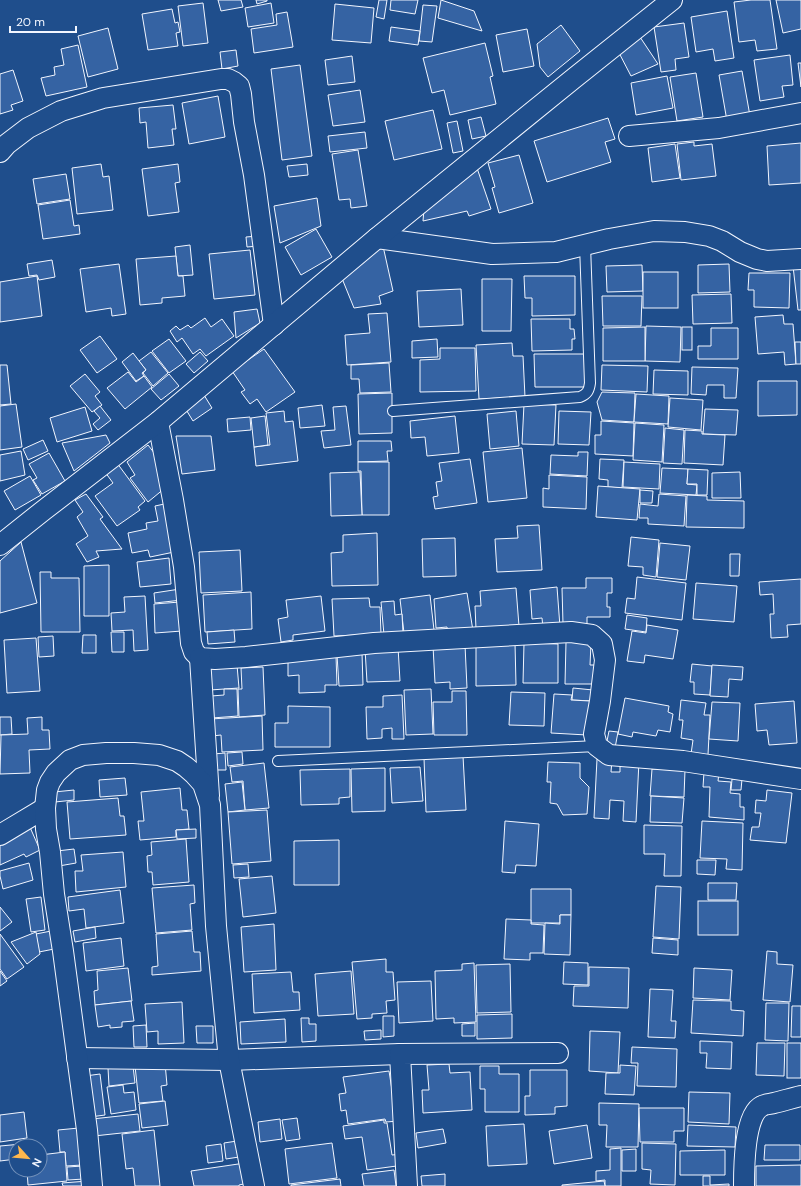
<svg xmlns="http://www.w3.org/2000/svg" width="801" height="1186" viewBox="0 0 801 1186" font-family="'DM Sans',sans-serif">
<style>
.building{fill:#3563a3;stroke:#f2f6ff}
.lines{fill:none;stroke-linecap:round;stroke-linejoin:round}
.lane-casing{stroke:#f2f6ff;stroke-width:12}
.street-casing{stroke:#f2f6ff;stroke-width:22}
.lane{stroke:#1f4e8c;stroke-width:10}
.street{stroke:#1f4e8c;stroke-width:20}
</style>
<rect width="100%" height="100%" fill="#1f4e8c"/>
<g class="building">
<path d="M218,0H241L243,7L221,11Z"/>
<path d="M256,0H267V1L257,4Z"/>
<path d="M379,0H387L384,19L376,17Z"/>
<path d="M391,0H418L415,14L390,10Z"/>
<path d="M441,0L474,11L482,31L438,18Z"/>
<path d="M751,0H770L777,49L757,51L755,40L739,42L734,2Z"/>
<path d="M776,0H801V29L783,33Z"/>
<path d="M203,3L208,43L183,46L178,6Z"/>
<path d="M271,3L274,23L248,27L245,8Z"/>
<path d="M335,4L374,8L371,43L332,40Z"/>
<path d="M423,5L437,6L432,42L419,41Z"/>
<path d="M172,9L175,23L178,22L180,32L176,33L178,46L148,50L142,14Z"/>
<path d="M727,11L734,58L715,61L713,49L696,52L691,17Z"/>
<path d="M287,12L293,47L254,53L251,29L277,25L276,14Z"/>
<path d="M684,23L689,57L675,59L676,70L661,72L654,27Z"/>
<path d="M561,25L580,51L548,77L540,67L537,44Z"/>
<path d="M391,27L420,31L418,45L389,41Z"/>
<path d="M108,28L118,69L88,77L78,36Z"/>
<path d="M527,29L534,66L503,72L496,35Z"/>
<path d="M640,37L658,64L631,76L617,49Z"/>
<path d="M485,43L493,76L490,77L496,104L450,115L444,90L432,93L423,58Z"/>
<path d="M78,45L87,87L46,96L41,78L55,75L54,67L64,65L61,49Z"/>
<path d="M236,50L238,66L222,69L220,52Z"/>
<path d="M790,55L793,85L782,86L784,97L760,101L754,60Z"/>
<path d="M352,56L355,82L328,85L325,60Z"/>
<path d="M798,63H801V87Z"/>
<path d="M300,65L312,156L282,160L271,69Z"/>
<path d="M13,70L23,101L11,105L13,110L0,114V74Z"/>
<path d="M742,71L750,116L727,121L719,75Z"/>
<path d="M696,73L703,117L677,121L670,77Z"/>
<path d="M667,76L673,108L636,115L631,83Z"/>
<path d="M360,90L365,122L333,126L328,95Z"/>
<path d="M218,96L225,137L189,144L182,103Z"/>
<path d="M173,105L176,129H172L174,145L148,148L146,122L140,123L139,108Z"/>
<path d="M433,110L442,149L394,160L385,121Z"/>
<path d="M481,117L486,136L472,139L468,120Z"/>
<path d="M608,118L615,139L605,142L611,162L547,182L534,141Z"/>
<path d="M457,121L463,151L453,153L447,123Z"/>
<path d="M365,132L367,148L330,152L328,136Z"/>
<path d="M694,142V146L712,144L716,176L681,180L677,144Z"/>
<path d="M801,143V183L769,185L767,146Z"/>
<path d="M675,144L680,178L652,182L648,148Z"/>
<path d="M358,150L367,206L351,208L350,199L339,200L332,154Z"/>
<path d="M519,155L533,203L499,213L492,188L495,187L488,163Z"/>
<path d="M101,164L103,177L109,176L113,210L77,214L72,168Z"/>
<path d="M178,164L180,182L175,183L179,212L148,216L142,169Z"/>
<path d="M307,164L308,175L289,177L287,166Z"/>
<path d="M477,168L491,209L469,216L467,211L423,221L424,209Z"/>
<path d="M66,174L70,199L37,204L33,179Z"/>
<path d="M317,198L321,226L280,243L274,206Z"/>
<path d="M70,200L74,226L79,225L80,234L43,239L38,205Z"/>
<path d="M316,229L332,257L301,275L285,247Z"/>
<path d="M258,236L259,246L247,247L246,237Z"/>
<path d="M190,245L193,275L178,276L175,247Z"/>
<path d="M383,246L393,291L379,296L381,304L354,308L341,276Z"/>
<path d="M250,250L255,295L214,299L209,254Z"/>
<path d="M176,256L178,276H183L185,296L162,298V303L140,305L136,259Z"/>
<path d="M52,260L55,277L39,280L37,275L29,276L27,264Z"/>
<path d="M119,264L126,314L112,316L111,308L86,312L80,269Z"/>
<path d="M729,264L730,292L698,293V265Z"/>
<path d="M642,265L643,291L607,292L606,266Z"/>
<path d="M801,265V310H798L793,266Z"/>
<rect x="643" y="272" width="35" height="36"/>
<path d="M749,273H790L789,308L754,307V290H748Z"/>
<path d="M37,276L42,316L0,322V282Z"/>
<path d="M524,276H575V315L532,316V298H525Z"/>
<path d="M482,279H512L511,331H482Z"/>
<path d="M461,289L463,325L419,327L417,291Z"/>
<path d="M731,294L732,323L693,324L692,295Z"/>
<path d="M602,296H642L641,326H603Z"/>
<path d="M257,309L260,323L236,338L234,312Z"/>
<path d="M387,313L391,362L347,365L345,335L370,333L368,314Z"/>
<path d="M783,315L784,324H793L796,364L785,365L784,352L758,354L755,317Z"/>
<path d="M205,318L211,327L222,319L234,336L206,356L200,349L193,354L182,338L177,342L170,331L176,326L180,330L188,325L191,328Z"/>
<path d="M531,319H570V329H574L575,339H572V350L532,351Z"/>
<path d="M646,326L681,327L680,362L645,361Z"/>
<path d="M645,327V361H603V328Z"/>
<rect x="682" y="327" width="10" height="23"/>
<path d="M711,328H738V359H698V346H711Z"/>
<path d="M100,336L117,359L97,373L80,350Z"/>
<path d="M169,339L186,361L169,373L152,351Z"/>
<path d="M437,339L438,357L412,358V341Z"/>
<path d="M795,342H801V364H796Z"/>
<path d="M512,343L513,356H523L525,397L479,399L476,345Z"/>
<path d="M440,348H475L476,391L420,392V360L440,359Z"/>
<path d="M264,349L295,392L266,412L257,399L250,404L241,392L245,390L232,371Z"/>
<path d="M151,352L168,373L153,386L143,373L146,370L139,361Z"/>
<path d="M200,352L208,361L194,373L186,364Z"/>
<path d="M133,353L146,370L142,373L144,376L136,381L122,362Z"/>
<path d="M534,354H584L588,387H535Z"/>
<path d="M389,363L391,392L360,393L359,379H351V365Z"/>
<path d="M0,365H7L11,404L0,405Z"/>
<path d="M602,365L648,366L647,392L601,390Z"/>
<path d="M692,367L738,368L736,398H724V385H707L706,395L691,394Z"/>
<path d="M654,370L688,371V395L653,394Z"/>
<path d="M128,372L136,382L144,376L152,387L125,409L107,388Z"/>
<path d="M85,374L100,392L95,396L102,405L92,412L70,386Z"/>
<path d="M169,374L179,386L161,400L151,389Z"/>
<path d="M758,381H797V415L758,416Z"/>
<path d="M602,392L635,393L634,422L602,420L597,402Z"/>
<path d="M392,393V433L359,434L358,394Z"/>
<path d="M636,394L669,396L668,424L634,422Z"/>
<path d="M204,395L212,408L193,421L185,408Z"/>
<path d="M670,398L703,400L701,430L668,427Z"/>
<path d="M16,404L22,447L0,450V406Z"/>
<path d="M524,404L556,405L554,445L522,444Z"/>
<path d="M322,405L325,426L300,428L298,408Z"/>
<path d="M100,406L111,420L98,430L93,424L100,418L94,411Z"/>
<path d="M346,406L351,445L324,448L321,431L335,430L333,407Z"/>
<path d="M85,407L92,431L57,442L50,418Z"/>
<path d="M705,409L738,410L736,435L703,434Z"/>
<path d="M284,411L285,422L293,421L298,461L256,466L254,447L270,445L266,413Z"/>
<path d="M516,411L519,446L490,449L487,414Z"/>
<path d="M559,411L591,412L589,445L558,444Z"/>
<path d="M265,416L268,445L254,447L251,418Z"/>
<path d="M455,416L459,453L427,456L425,437L411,438L410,421Z"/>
<path d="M250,417L251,430L228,432L227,419Z"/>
<path d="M601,421L634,423L633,456L595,454V435H601Z"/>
<path d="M635,423L664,425L662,462L633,460Z"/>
<path d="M665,428L684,430L682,464L663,463Z"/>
<path d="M685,430L702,431V434L725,435L723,465L684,463Z"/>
<path d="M106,435L110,443L74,471L62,443Z"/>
<path d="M176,436H211L215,470L182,474Z"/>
<path d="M43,440L48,451L28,460L23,449Z"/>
<path d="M358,441H391L392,451H387L388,461L358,462Z"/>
<path d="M148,445L155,454L165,488L148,502L130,478L135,475L127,462Z"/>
<path d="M522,448L527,498L488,502L483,452Z"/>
<path d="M21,451L25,475L0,481V455Z"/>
<path d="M578,452H588L587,476L550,474L551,455L578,456Z"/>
<path d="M49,453L65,481L42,494L33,480L37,478L29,464Z"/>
<path d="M470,459L477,503L435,509L433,497L438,496L436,482L442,481L439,463Z"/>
<path d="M600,459L624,460L622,488L608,487V480L599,479Z"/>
<path d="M358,462H389V515H362L361,471H358Z"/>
<path d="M624,462L660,464L659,489L623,487Z"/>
<path d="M117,463L145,501L138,507L140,510L117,526L95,496L113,483L105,472Z"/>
<path d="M662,468L688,469L687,484L697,485L696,495L660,493Z"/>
<path d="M688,469L708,470L707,495H697V484H687Z"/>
<path d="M360,472L362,515L331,516L330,473Z"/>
<path d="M740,472L741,498H712V473Z"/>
<path d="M549,475L587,477L586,509L543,507V488L549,489Z"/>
<path d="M30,476L41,495L15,510L4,491Z"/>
<path d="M598,486L640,489L637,520L596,517Z"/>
<path d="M640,490L653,491L652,503H640Z"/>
<path d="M86,494L103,517L100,519L122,549L96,551L99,557L87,562L76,544L88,536L77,517L83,512L75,500Z"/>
<path d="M659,494L686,496L684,526L648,524V518H639L640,504L658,506Z"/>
<path d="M687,495L707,496V500L744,501V528L686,527Z"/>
<path d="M169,503L179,551L150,557L148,550L132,553L128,533L147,529L146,523L158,521L155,506Z"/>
<path d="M539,525L542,570L497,572L495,539L518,538L517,526Z"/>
<path d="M377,533L378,585L332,586L331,553L343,552V535Z"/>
<path d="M631,537L659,540L656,577L643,575V567L628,566Z"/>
<path d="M455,538L456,576L423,577L422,539Z"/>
<path d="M21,542L37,603L0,613V561Z"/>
<path d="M660,543L690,546L686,580L657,577Z"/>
<path d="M240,550L242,591L201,593L199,552Z"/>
<path d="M730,554H740L739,576H730Z"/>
<path d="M169,558L171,584L140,587L137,562Z"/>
<path d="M109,565V616H84V566Z"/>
<path d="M40,572H51V578H79L80,632H41Z"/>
<path d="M637,577L686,583L682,620L625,613L627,598L635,599Z"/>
<path d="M586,578H612V593H607V607H610V617H587V624H563L562,588H586Z"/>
<path d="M801,579V624L787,625L788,637L771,638L770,614H774L773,594L760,595L759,582Z"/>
<path d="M696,583L737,586L734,622L693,619Z"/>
<path d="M557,587L560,627L543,628L542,618L532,619L530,590Z"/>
<path d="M516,588L519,626L476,629L475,606H481L480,591Z"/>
<path d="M180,589L182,600L155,603L154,593Z"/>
<path d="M251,592L252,629L205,632L203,595Z"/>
<path d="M467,593L473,631L448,635L447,627L436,628L434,599Z"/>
<path d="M430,595L434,630L404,633L400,599Z"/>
<path d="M145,596L148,650L134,651L133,630L112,631L111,613L125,612L124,597Z"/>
<path d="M321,596L325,631L293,635V640L281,642L278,619L288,617L286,600Z"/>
<path d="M369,598L370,607H380L381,634L334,636L332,599Z"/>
<path d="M394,601L395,615L402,614L403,633L384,635L381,602Z"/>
<path d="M180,602L182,631L155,633L154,604Z"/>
<path d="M627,615L647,618L646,632L625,629Z"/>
<path d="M647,625L678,630L673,659L645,655L644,663L627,661L632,631L646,633Z"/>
<path d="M234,630L235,642L208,644L207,632Z"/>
<path d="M111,632H124V652H112Z"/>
<path d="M83,635H96V653H82Z"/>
<path d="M53,636L54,656L39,657L38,637Z"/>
<path d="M36,638L40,691L7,693L4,640Z"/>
<path d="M566,642L591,643L590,665H596V684H565Z"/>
<path d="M515,643L516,685L476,686V644Z"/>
<path d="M524,643L558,644V683H523Z"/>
<path d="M465,645L467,688L450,689V682L435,683L433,646Z"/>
<path d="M398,647L400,681L367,682L365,649Z"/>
<path d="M362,653L363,685L339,686L337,655Z"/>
<path d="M336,656L337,685H325V692L299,693V675L288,676V658Z"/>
<path d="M692,664L712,666L710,695L694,694V682H690Z"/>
<path d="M237,665L239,688L210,690L209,667Z"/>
<path d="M712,665L743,667L742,680L729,679L728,697L710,696Z"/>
<path d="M263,667L265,715L239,717L238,689H242L241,668Z"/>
<path d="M573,688L593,690V701L572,700Z"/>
<path d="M224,689H237L238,716L212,718L211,696L224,695Z"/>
<path d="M431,689L433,734L406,735L404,690Z"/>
<path d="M452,691H466L467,735H434L433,702H452Z"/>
<path d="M511,692L545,693L544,726L509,725Z"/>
<path d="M554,694L572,695L571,700L590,701L587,735L551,733Z"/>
<path d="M402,695L404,739H392V728L382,729V738L367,739L366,707H383V696Z"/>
<path d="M625,698L669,706L668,712L673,714L670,732L658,730L656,736L633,732L632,737L618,734Z"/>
<path d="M681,700L706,703L704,715H710L708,755L691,754L693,740L681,738L683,720H679Z"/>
<path d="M794,701L797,743L769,745L767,730L757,731L755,704Z"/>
<path d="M712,702L740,703L738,741L709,739Z"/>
<path d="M288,706L330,707V747H275V723H288Z"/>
<path d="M262,716L263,750L222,752L221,735L212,736L210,719Z"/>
<path d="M0,717H11L12,734L0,735Z"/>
<path d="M42,717V730H49L50,749L29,750L30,773L0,774L1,735L28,734L27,718Z"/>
<path d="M609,731L618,732L615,748L606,746Z"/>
<path d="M242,752L243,764L228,766L227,753Z"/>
<path d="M225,753L226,770H214L213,754Z"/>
<path d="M463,756L466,810L426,812L424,758Z"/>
<path d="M597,759L612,760L611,772H620V760L639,761L636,822L623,821L624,801L610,800L609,819L594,818Z"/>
<path d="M548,762L580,763V778L589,787L587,814L563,815L557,804L550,803L551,782H547Z"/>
<path d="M264,763L269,808L245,810L243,781L232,782L230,767Z"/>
<path d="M420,767L423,801L392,803L390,768Z"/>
<path d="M385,768V811L352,812L351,769Z"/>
<path d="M350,769V797L339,798V804L301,805L300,770Z"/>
<path d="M652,769L685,770L684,797L650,796Z"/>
<path d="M704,772L719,773L718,781L731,782L730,793L740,794V807H744V820L709,817L710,787H703Z"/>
<path d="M125,778L127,795L100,797L99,780Z"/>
<path d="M732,779H742L741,790H731Z"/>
<path d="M242,782L245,810L228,812L225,784Z"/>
<path d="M180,788L182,810H187L189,829L176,830V837L140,840L138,821H144L141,792Z"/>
<path d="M74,790V800L55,802L54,792Z"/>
<path d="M767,790L792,793L786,843L750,840L752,827H759L761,813H755L756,800L766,801Z"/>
<path d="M651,796L684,798L682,823L650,822Z"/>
<path d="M118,798L120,816H124L126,835L70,839L67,802Z"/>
<path d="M267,810L271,861L232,864L228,812Z"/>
<path d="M505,821L539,824L536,866L516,865L515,873L502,872Z"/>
<path d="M702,821L743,823L742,870L726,869L727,859L700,858Z"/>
<path d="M29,825L40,850L26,857L24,854L0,865V840Z"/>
<path d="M644,825L682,826L681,876H664L665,854H644Z"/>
<path d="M196,829V838L177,839L176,830Z"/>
<path d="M186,839L189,882L153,885L152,872H148L147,856L152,855L151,842Z"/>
<path d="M339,840V885H294V841Z"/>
<path d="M74,849L76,863L59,866L57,851Z"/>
<path d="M123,852L126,887L76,892L75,871H83L81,855Z"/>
<path d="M697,860H716L715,875L697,874Z"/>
<path d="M29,863L33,880L3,889L0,876V871Z"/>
<path d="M248,864L249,877L234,878L233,865Z"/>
<path d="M272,876L276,913L243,917L239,879Z"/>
<path d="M708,883H737L736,900H708Z"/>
<path d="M194,885L195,903L190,904L192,930L156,933L152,888Z"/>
<path d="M656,886L681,887L679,939L653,937Z"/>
<path d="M531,889H571V915H560V923H531Z"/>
<path d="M120,890L124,923L86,928L84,909L69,911L68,897Z"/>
<path d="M41,897L45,930L31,932L26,899Z"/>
<rect x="698" y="901" width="40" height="34"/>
<path d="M0,907L12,922L0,931Z"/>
<path d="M560,915H571L570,955L544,954L545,923L560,924Z"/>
<path d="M506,919L531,920V924L544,925L543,953H530V960L504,959Z"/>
<path d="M274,924L276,970L244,972L241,927Z"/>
<path d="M95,927L96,938L75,942L73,931Z"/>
<path d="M51,931L54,949L39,952L36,934Z"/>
<path d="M192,931L194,952H200L201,971L152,975V967L158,966L156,934Z"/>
<path d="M36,932L40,954L27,964L11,942Z"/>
<path d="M0,934L24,967L7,979L0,969Z"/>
<path d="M121,938L124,966L86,971L83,943Z"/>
<path d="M653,938L678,940V955L652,953Z"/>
<path d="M767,951L777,952V964L793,965L790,1002L763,1000Z"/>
<path d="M386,959V972H393L395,1000L386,1001L387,1013L372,1014V1018L357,1019L352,962Z"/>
<path d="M564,962L588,963V985L563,984Z"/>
<path d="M474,963L476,1022L454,1023V1018L436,1019L435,971L462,970V964Z"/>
<path d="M510,964L511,1012L477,1013L476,965Z"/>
<path d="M589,967L629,968L628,1008L573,1006L574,986H589Z"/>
<path d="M128,968L132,1001L95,1005L94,991L98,990L97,971Z"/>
<path d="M694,968L732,970L730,1000L693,998Z"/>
<path d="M0,971L7,981L0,986Z"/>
<path d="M351,971L354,1014L318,1016L315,974Z"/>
<path d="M291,972L293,992H299L300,1010L254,1013L252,974Z"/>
<path d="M431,981L433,1021L399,1023L397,982Z"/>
<path d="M650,989L673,990L671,1021H676L675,1038L648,1037Z"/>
<path d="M693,1000L731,1001V1010L744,1011L743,1036L691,1033Z"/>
<path d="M131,1001L134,1021L122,1022V1027L110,1028V1025L98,1027L95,1005Z"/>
<path d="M182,1002L184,1043L158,1044V1031L147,1032L145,1004Z"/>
<path d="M766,1003H789L788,1041L765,1040Z"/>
<path d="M792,1006H801V1037H791Z"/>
<path d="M512,1014V1038L477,1039V1015Z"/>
<path d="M383,1016H394V1036L383,1037Z"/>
<path d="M301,1018H309V1024H316V1041L302,1042Z"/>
<path d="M285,1019L286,1042L241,1044L240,1022Z"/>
<path d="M475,1023V1036H462V1024Z"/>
<path d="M146,1025L147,1047H134L133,1026Z"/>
<path d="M196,1026H213V1043H197Z"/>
<path d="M381,1030V1039L365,1040L364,1031Z"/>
<path d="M590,1031L620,1032L618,1073L589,1071Z"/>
<path d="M700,1041L732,1042L731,1069L706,1068L707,1053H700Z"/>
<path d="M757,1043H785L784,1076L756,1075Z"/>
<rect x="787" y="1043" width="14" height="35"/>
<path d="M632,1047L677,1049L676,1087L637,1086L638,1063H631Z"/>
<path d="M165,1063L167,1085L161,1086L163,1101L139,1103L135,1066Z"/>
<path d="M449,1064L450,1073L470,1072L472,1110L423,1113L422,1090H429L427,1065Z"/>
<path d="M620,1065L636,1066L634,1095L605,1094L606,1073H620Z"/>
<path d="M133,1066L135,1083L109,1086L108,1068Z"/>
<path d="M480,1066H499V1074H519V1112H485V1089H480Z"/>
<path d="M530,1070H567V1106L555,1107V1114L525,1115V1096H530Z"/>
<path d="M389,1071L394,1103L399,1121L386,1122L385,1119L348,1124L346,1110L341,1111L339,1094L346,1093L343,1077Z"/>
<path d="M100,1074L105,1115L90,1117L85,1076Z"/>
<path d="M123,1085L124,1093L134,1092L136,1110L111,1114L107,1087Z"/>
<path d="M689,1092L730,1093L729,1124L688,1122Z"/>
<path d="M165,1101L168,1125L142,1128L139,1104Z"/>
<path d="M599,1103L639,1104L638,1147H606L607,1125H599Z"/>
<path d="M639,1108H684V1131H674V1142H640Z"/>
<path d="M24,1112L27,1138L0,1142V1115Z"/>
<path d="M138,1114L140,1131L94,1136L92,1119Z"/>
<path d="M297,1118L300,1139L286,1141L282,1120Z"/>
<path d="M280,1119L282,1139L260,1142L258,1122Z"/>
<path d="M384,1120V1123H387L392,1155L402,1154L404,1165L367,1170L362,1137L345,1139L343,1126Z"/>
<path d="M524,1124L527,1164L488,1166L486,1126Z"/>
<path d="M587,1125L592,1158L554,1164L549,1131Z"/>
<path d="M688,1125L736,1127L735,1147L687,1146Z"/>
<path d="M79,1128L82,1165L66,1166L65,1152H60L58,1130Z"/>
<path d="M443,1129L446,1143L418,1148L416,1133Z"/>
<path d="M154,1130L160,1186H135L133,1168L126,1169L122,1134Z"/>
<path d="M237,1141L239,1157L226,1159L224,1143Z"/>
<path d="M332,1143L337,1178L289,1184L285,1149Z"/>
<path d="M642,1143L676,1144L675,1185L650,1184L651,1170L642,1169Z"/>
<path d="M22,1144V1146H16V1159L0,1161V1146Z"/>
<path d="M221,1144L223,1161L208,1163L206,1146Z"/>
<path d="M765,1145H800V1160H764Z"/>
<path d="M621,1148V1186H605V1180L596,1181V1171L610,1170V1149Z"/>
<path d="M636,1149V1171H622V1150Z"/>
<path d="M725,1150V1175H680V1151Z"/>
<path d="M65,1152L67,1181L28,1185L27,1170H40V1155Z"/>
<path d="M245,1163L248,1183L239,1185V1186H194L191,1171Z"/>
<path d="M801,1165V1186H756V1166Z"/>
<path d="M83,1166L84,1179L68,1180L67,1167Z"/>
<path d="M394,1170L396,1186H364L362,1174Z"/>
<path d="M445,1174V1186H422L421,1176Z"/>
<path d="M703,1176H710V1185L729,1184V1186H703Z"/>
<path d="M340,1179L341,1186H291V1185Z"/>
<path d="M88,1181V1186H63L62,1183Z"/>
<path d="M604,1181L605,1186H562V1185Z"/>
</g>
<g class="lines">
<defs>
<g id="lane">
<path d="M393,411L580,397C587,394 589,391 590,383L585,245"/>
<path d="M278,761L597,746"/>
</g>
<g id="street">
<path d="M629,136L719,128L801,113"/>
<path d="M0,152L7,144L28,128L61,111L103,98L221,79H228L234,82L239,86L241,94L244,122L254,175L274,325"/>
<path d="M377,238L492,254L556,252L609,239L654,231L685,232L709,236L722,241L740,252L757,259L767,261L801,259"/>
<path d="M158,422L173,500L184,567L191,643L194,652L200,658L215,659L246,657L374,643L571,632L592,635L602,644L605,660L600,701L594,734L597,746L609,755L683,761L801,779"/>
<path d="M0,545L44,510L158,422L377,238L573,79L672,0"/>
<path d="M200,658L209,796"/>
<path d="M0,835L45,808"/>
<path d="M77,1058L229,1060L400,1054"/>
<path d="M92,1186L87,1130L63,951L54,894L50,852L46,829L45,808L47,790L50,782L56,773L70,760L83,755L106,753H134L159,755L177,761L186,767L194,774L203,784L210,805L216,926L229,1060L254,1186"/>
<path d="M407,1186L400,1054L558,1053"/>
<path d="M744,1186C744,1169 744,1114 762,1106C765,1104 770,1104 774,1103C783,1101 792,1098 801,1096"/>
</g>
</defs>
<use href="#lane" class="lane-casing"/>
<use href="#street" class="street-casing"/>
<use href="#lane" class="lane"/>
<use href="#street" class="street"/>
</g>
<g transform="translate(28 1158) rotate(117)"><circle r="19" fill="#1f4e8c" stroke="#7391ba"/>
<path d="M0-3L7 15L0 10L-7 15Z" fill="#ffb74d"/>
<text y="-6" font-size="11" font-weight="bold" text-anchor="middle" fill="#f2f6ff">N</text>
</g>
<path d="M10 26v6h66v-6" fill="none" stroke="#f2f6ff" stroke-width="2"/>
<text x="16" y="26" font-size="12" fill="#f2f6ff" stroke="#1f4e8c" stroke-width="3" paint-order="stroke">20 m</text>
</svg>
